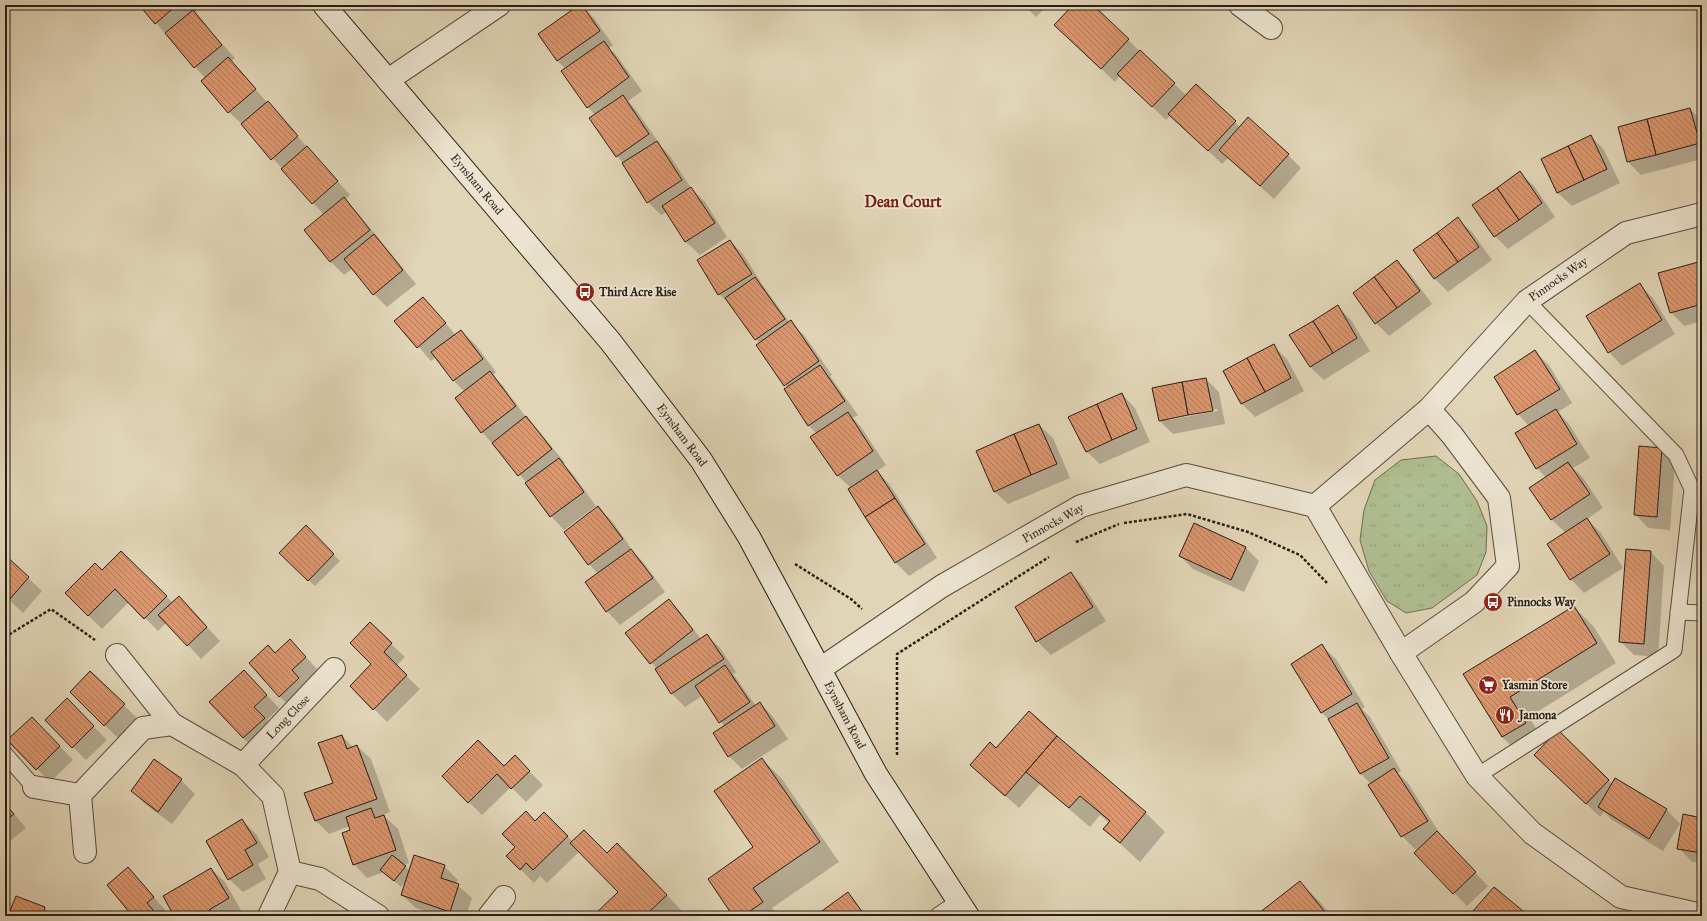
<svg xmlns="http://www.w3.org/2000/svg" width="1707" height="921" viewBox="0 0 1707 921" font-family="'IM FELL Great Primer',serif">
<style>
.park{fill:url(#park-tufts);stroke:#6c6e54}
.shadow{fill:#0003;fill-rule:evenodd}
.building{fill:url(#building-back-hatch);stroke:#281e15}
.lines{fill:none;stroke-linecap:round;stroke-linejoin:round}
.service-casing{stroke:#564c3e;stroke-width:17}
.minor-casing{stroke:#564c3e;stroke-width:24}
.secondary-casing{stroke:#281e15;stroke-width:24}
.path{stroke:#281e15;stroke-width:2.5;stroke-dasharray:3 2;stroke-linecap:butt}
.service{stroke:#ece4d0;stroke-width:15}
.minor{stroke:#ece4d0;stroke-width:22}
.secondary{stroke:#ece4d0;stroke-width:22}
.labels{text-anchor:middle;stroke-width:3.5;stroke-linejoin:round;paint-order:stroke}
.street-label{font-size:12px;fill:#281e15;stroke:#ece4d0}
.poi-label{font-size:12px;font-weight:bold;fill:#281e15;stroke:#ece4d0;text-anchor:start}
.district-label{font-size:16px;font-weight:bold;fill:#7a1f14;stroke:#ece4d0}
</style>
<defs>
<pattern id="park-tufts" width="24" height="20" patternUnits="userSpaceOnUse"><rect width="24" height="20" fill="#afbe92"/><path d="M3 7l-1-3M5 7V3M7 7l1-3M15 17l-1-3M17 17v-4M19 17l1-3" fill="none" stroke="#97a37d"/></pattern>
<pattern id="building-back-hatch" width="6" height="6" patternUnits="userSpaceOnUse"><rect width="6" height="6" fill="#dc976f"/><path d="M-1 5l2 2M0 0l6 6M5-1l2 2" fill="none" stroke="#b27b5a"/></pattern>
</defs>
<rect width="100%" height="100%" fill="#e1d5b7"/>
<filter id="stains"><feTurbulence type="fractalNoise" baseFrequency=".005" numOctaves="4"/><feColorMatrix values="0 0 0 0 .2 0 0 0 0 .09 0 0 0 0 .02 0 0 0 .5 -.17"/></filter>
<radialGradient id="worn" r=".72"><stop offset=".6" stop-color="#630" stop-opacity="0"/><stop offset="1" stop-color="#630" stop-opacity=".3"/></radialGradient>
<path class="park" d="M1436,456L1459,474L1477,501L1487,526L1486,552L1477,575L1432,608L1406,613L1387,601L1369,571L1360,540L1364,510L1375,480L1401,460Z"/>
<g class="shadow">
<path d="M140,5H191L197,12L195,14L235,58L231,62L350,195L345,200L357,212L416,284L387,307L374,294L353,268L344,275L331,262L305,230L324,215L243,125L229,112L202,81L205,78Z"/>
<path d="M581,5L594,18L613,45L609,48L617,56L642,91L628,101L636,110L661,146L670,156L691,188L705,202L727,237L700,255L686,242L667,212L661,215L648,202L624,164L617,156L595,115L588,107L566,69L557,61Z"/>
<path d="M1024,5H1048L1036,17Z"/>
<path d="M1074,5H1091L1187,96L1196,85L1240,127L1288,155L1301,168L1274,199L1228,158L1222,164L1171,115L1166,120L1120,76L1115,82L1055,25Z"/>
<path d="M1630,5H1659V9Z"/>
<path d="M1690,109L1702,121V159L1641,175L1628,162Z"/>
<path d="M1591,136L1604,150L1620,183L1572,206L1558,193L1542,160Z"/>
<path d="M1520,173L1534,186L1555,217L1508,249L1495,236Z"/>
<path d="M1458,219L1472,232L1492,260L1448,292L1435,279L1414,251Z"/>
<path d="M730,241L743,254L764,287L790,323L791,322L804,335L832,375L830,376L858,415L853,418L861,427L886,465L877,471L890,485L937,558L909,576L896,563L849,489L851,488L837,475L817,434L809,426L785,390L788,388L760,344L733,307L719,294Z"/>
<path d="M1397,261L1411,275L1432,304L1389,336L1376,323Z"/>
<path d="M1702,262V321L1684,326L1671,312Z"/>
<path d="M1639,284L1653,298L1675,334L1622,366L1609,352Z"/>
<path d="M423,298L456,335L461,331L475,344L496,372L493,375L503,386L528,420L539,431L565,463L563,464L572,473L596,506L564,530L551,516L527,483L482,432L465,392L454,381L436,357L431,361L396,321Z"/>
<path d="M1338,307L1351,320L1370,351L1324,380L1310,367Z"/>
<path d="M1273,346L1287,359L1304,391L1255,417L1241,403Z"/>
<path d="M1535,352L1549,365L1572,403L1558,412L1569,424L1590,458L1573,468L1582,476L1603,508L1587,519L1601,533L1623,568L1584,593L1571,579L1566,533L1552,520L1531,488L1546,478L1537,468L1529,426L1518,414L1495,377Z"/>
<path d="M1206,379L1219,392L1225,424L1173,434L1160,421L1154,389ZM1217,409L1218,411L1169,420V418Z"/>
<path d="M1122,394L1135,408L1150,442L1100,464L1086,451Z"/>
<path d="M1039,425L1053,438L1070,478L1008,504L994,491Z"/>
<path d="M1661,449L1675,463L1670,530L1648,528L1635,514Z"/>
<path d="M598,507L612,521L635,554L644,563L665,592L620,625L607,611L586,583L598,574L589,564L565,532Z"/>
<path d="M306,527L340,561L315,586L280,553Z"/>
<path d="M5,544L11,551L6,557L42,591L23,613L5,596Z"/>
<path d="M1245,547L1259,561L1244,592L1193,569L1180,556Z"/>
<path d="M1627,550L1651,552L1664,566L1658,657L1634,655L1620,641Z"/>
<path d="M121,552L173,603L192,611L220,641L201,659L167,622L158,631L129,602L102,629L66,593L102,572Z"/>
<path d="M1071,573L1084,587L1106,621L1051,655L1037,641L1016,607Z"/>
<path d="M669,600L682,614L701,639L707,635L720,648L736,672L733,674L756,706L760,703L773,717L788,739L742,769L729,756L725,727L702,696L685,707L672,694L657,669L627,633Z"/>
<path d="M1574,607L1594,627L1616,663L1529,717L1545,743L1522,756L1502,737L1464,674Z"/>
<path d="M370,624L405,657L396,666L420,689L387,722L351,686L372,664Z"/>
<path d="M290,640L319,671L304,684L312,692L293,709L279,696L275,654Z"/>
<path d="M1322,646L1336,659L1365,707L1362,709L1370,717L1401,771L1398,773L1408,783L1440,834L1439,835L1488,886L1467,906L1415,853L1422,846L1416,850L1402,836L1370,785L1371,784L1361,774L1330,721L1321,712Z"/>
<path d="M90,673L137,718L118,738L71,692Z"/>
<path d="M257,685L279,708L267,720L277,732L257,751L243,738Z"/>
<path d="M67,700L107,740L86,760L73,747Z"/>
<path d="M1029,712L1146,813L1165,832L1140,862L1104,829L1109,823L1100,815L1090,827L1040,784L1019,808L985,778Z"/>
<path d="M32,718L73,760L50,782L9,740Z"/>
<path d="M1558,732L1612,784L1616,779L1667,810L1680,824L1663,851L1612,820L1604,812L1600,817L1549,768Z"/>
<path d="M342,736L353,747L357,746L371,759L390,812L383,815L398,829L409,863L403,865L410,871L444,866L458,880L456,884L472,898L466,916H439L416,908L402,895L407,880L401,887L384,872L367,878L354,864L350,826L329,834L315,820L334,783Z"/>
<path d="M515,757L543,785L526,802L511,787L482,815L443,776L504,767Z"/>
<path d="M762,759L782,779L839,862L772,908L778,916H734L754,848Z"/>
<path d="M154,760L181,780L195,794L172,824L145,804L132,791Z"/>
<path d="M5,803L26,828L5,845Z"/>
<path d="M544,813L573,842L637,864L686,915L596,916L595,915L619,892L580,851L547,883L540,876L534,883L507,856Z"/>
<path d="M1702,819V863L1692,862L1679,848Z"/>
<path d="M242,820L256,834L269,857L258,864L266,879L243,892L229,879Z"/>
<path d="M128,868L166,911L161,916H128L132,913Z"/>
<path d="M211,869L225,882L242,912L235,916H175Z"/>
<path d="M1300,882L1320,902L1331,916H1263Z"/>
<path d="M848,894L867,916H816Z"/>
<path d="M17,897L45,908L52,916H9Z"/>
<path d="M571,911L575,916H566Z"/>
</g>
<g class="building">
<path d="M139,5H177L155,24Z"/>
<path d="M579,5H582L600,31L557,61L538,34Z"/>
<path d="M1073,5H1093L1129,39L1101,69L1054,25Z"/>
<path d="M193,10L222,45L194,68L165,33Z"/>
<path d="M604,41L629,77L587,108L561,71Z"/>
<path d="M1140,50L1175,83L1152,107L1117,74Z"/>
<path d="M228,57L256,89L228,113L201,81Z"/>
<path d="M1196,84L1236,121L1208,151L1168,114Z"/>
<path d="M623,95L649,134L616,157L589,118Z"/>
<path d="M268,101L298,136L271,160L241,124Z"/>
<path d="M1690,108L1700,143L1656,155L1647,119Z"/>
<path d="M1248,117L1289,154L1260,186L1219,150Z"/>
<path d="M1647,119L1656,155L1627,162L1618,127Z"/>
<path d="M1591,135L1607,169L1584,180L1568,146Z"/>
<path d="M657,141L682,180L647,203L622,163Z"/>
<path d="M307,146L338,181L312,204L281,169Z"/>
<path d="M1568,146L1584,180L1557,193L1541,159Z"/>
<path d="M1520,171L1542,203L1519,220L1497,188Z"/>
<path d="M691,187L715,223L685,242L662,206Z"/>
<path d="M1497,188L1519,220L1494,237L1472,205Z"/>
<path d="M344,197L370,230L330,262L304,230Z"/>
<path d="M1458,217L1479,247L1458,262L1437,233Z"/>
<path d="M1437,233L1458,262L1434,279L1413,250Z"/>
<path d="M374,234L403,270L373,295L344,259Z"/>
<path d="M730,240L752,274L718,295L697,260Z"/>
<path d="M1397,260L1420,291L1397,308L1374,277Z"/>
<path d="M1702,261V304L1670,313L1658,273Z"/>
<path d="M755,277L785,319L755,340L725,298Z"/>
<path d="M1374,277L1397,308L1375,324L1353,293Z"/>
<path d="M1640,283L1662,320L1608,353L1586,316Z"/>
<path d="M423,297L446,323L417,348L394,321Z"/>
<path d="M1338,305L1357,338L1333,353L1313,321Z"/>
<path d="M791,320L819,361L784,386L756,345Z"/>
<path d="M1313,321L1333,353L1310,367L1289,335Z"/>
<path d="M461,330L483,359L453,381L431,352Z"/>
<path d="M1274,344L1291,378L1265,392L1247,358Z"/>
<path d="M1535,350L1560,389L1517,415L1494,377Z"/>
<path d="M1247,358L1265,392L1241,404L1223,371Z"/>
<path d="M820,365L845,401L808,426L784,389Z"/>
<path d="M490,371L516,406L481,433L455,398Z"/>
<path d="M1206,378L1213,411L1188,415L1182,382Z"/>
<path d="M1182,382L1188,415L1159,421L1152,388Z"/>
<path d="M1122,393L1137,429L1112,440L1097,404Z"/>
<path d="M1097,404L1112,440L1086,452L1068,417Z"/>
<path d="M1556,409L1577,444L1536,469L1515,433Z"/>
<path d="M848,412L873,451L837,476L810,437Z"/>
<path d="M526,416L552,449L518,476L492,443Z"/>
<path d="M1039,424L1057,464L1031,475L1014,434Z"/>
<path d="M1014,434L1031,475L994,492L976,451Z"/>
<path d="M1639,446L1662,448L1657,517L1634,515Z"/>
<path d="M559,458L584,492L550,517L525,483Z"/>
<path d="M1568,462L1590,494L1551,520L1529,488Z"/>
<path d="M877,470L895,498L865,517L848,489Z"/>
<path d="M895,498L925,544L895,563L865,517Z"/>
<path d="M598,506L623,539L588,565L564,532Z"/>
<path d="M1587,518L1610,554L1570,580L1547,544Z"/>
<path d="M1194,523L1246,547L1231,580L1179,556Z"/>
<path d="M306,525L334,554L308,581L279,553Z"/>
<path d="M631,549L653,578L606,612L585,582Z"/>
<path d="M1626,549L1651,551L1644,644L1619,642Z"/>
<path d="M121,551L167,596L144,619L115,589L88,616L65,593L95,563L102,570Z"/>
<path d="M5,555L29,577L9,600L5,597Z"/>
<path d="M1071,572L1093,607L1036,642L1015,607Z"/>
<path d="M179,596L207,627L187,646L158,615Z"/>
<path d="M669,599L693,630L650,664L625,633Z"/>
<path d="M1574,606L1597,643L1510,697L1526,723L1502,737L1463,674Z"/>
<path d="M370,622L392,643L384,652L407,675L373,710L350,686L371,664L350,643Z"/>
<path d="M707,634L724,659L671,694L655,669Z"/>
<path d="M290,639L306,657L292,670L299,678L279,697L249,663L268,645L275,653Z"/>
<path d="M1322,644L1352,694L1321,713L1291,664Z"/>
<path d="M725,665L750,702L719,723L695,686Z"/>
<path d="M244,670L267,695L254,707L265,718L243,738L209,702Z"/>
<path d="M90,671L125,704L104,726L70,692Z"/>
<path d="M67,698L94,726L72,748L45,720Z"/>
<path d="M760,702L775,726L728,757L713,733Z"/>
<path d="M1357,703L1389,758L1360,774L1328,719Z"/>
<path d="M1029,711L1057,736L1005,796L970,765L990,742L996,748Z"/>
<path d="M32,717L60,746L36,770L7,740Z"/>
<path d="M1558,730L1609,780L1586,804L1534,755Z"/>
<path d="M342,735L347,749L357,745L377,799L315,821L304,793L333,783L318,743Z"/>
<path d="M1057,736L1146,812L1120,843L1103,829L1110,821L1080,796L1069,808L1026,772Z"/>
<path d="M478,740L504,766L515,755L530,771L511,789L497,774L468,803L442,776Z"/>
<path d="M762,758L820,842L753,888L763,902L743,916H733L708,879L753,847L714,791Z"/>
<path d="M154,759L182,779L158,812L131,791Z"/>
<path d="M1394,768L1428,821L1401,837L1368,785Z"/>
<path d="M1615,778L1667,809L1649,839L1598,807Z"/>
<path d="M5,804L14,814L5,821Z"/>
<path d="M371,808L375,818L384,815L396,850L353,865L342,833L350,830L346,817Z"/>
<path d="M526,811L535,821L544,812L568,836L533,870L526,863L520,870L506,856L515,847L502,834Z"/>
<path d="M1683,814L1702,818V853L1677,849Z"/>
<path d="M242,819L257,843L245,850L253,865L228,880L206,841Z"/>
<path d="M584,830L607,853L617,843L667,895L645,916L594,915L618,892L570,843Z"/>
<path d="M1437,831L1476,872L1453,894L1414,853Z"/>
<path d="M392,855L406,866L394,881L380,870Z"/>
<path d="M414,855L445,865L441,878L459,884L450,912L401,895Z"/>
<path d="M128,867L154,897L147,903L158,916H127L130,913L107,885Z"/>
<path d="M211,868L229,898L209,910L212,916H174L163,896Z"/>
<path d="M1300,881L1328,916H1262L1259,913Z"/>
<path d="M1494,887L1529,916H1479L1473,911Z"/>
<path d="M848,892L865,916H815Z"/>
<path d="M16,896L45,907L42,916H8Z"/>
</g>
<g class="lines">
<defs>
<g id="service">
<path d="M1678,612L1702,613"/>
<path d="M5,754L34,787"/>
<path d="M1477,776L1674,650L1692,489L1676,455L1527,301"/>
<path d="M937,916L959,901"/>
</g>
<g id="minor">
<path d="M1240,5L1271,28"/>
<path d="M388,80L499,5"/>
<path d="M1315,506L1429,409L1527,301L1626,233L1702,214"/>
<path d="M1401,653L1474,602L1508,566L1499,498L1452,435L1429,409"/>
<path d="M117,655L172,724"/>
<path d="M820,669L942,586L1081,506L1186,475L1315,506L1401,653L1477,776L1532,833L1621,897L1702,915"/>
<path d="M243,765L334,669"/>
<path d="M34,787L80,795L143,728L172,724L243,765L273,796L290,872L269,916"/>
<path d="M80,795L85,852"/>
<path d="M290,872L320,879L378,916"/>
<path d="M489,916L504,897"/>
</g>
<path id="secondary" d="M324,5L610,341L701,460L749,537L876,774L968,916"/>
</defs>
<use href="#service" class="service-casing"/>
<use href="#minor" class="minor-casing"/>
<use href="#secondary" class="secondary-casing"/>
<g class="path">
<path d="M1124,523L1187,514L1248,532L1300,555L1328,584"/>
<path d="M1076,542L1119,524"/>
<path d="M795,564L851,599L862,609"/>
<path d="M5,637L51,609L95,640"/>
<path d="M897,755V654L1049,557"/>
</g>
<use href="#service" class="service"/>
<use href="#minor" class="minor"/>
<use href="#secondary" class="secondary"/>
</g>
<defs>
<symbol id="bus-disc" viewBox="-11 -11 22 22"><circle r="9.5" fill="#8f2418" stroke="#ece4d0"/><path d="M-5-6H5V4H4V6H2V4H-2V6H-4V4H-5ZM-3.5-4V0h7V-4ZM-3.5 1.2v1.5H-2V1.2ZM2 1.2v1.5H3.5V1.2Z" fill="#fff"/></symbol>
<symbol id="supermarket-disc" viewBox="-11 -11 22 22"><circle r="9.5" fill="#8f2418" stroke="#ece4d0"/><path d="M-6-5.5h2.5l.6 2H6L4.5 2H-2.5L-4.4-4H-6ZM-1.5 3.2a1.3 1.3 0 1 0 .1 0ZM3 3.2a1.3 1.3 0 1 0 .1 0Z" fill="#fff"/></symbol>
<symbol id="restaurant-disc" viewBox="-11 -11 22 22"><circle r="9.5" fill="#8f2418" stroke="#ece4d0"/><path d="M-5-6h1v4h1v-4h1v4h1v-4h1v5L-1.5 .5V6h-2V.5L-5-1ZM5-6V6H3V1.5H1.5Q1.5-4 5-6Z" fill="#fff"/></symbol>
</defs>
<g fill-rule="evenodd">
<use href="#bus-disc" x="574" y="281" width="22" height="22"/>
<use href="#bus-disc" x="1482" y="591" width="22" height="22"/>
<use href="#supermarket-disc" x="1477" y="674" width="22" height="22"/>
<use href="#restaurant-disc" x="1494" y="704" width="22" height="22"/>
</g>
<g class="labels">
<g class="street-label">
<text transform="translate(477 184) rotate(50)" y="4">Eynsham Road</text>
<text transform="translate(1558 279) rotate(-35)" y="4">Pinnocks Way</text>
<text transform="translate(682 435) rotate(53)" y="4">Eynsham Road</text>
<text transform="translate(1053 523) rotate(-29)" y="4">Pinnocks Way</text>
<text transform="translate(845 715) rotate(62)" y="4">Eynsham Road</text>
<text transform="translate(288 717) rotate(-46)" y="4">Long Close</text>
</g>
<g class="poi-label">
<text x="599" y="296">Third Acre Rise</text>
<text x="1507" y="606">Pinnocks Way</text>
<text x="1502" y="689">Yasmin Store</text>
<text x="1519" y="719">Jamona</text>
</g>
<g class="district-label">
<text x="903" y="207">Dean Court</text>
</g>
</g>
<rect width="1707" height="921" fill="none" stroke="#e1d5b7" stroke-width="20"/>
<rect x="6" y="6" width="1695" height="909" fill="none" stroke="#281e15" stroke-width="2"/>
<rect x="10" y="10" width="1687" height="901" fill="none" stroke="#281e15"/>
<rect width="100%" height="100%" filter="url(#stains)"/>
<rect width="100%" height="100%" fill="url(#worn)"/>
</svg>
